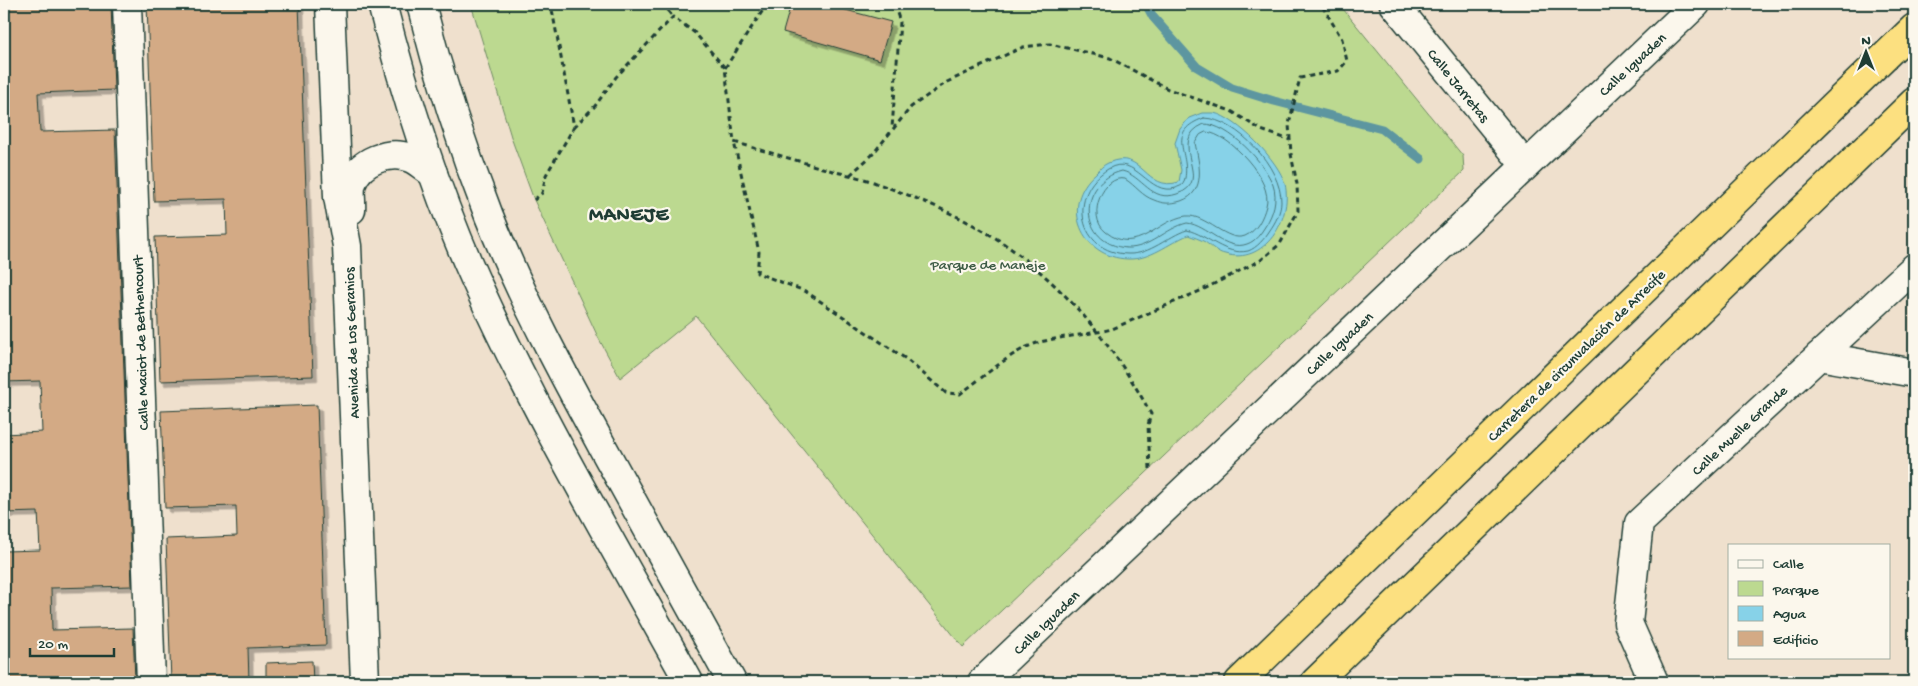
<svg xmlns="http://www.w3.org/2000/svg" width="1918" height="686" viewBox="0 0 1918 686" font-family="'Gochi Hand',sans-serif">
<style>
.green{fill:#bcd990;stroke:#6e8b62}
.water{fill:#87d2e8;stroke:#5d96a0}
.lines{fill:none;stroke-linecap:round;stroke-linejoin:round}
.shore{stroke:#49797c;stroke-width:1}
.stream{stroke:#5d96a0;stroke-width:9}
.building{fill:#d3aa85;stroke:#1f3d34;filter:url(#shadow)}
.minor-casing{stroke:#1f3d34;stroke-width:31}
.highway-casing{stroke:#1f3d34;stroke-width:31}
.path{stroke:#1f3d34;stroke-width:3;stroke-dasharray:5 4;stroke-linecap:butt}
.minor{stroke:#fbf7ec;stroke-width:28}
.highway{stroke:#fce080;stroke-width:28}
.labels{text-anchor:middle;stroke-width:4.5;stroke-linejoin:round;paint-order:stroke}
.street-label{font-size:15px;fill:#1f3d34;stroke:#fbf7ec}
.park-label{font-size:15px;fill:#3e5c46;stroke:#fbf7ec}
.district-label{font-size:20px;font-weight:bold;letter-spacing:1px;fill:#1f3d34;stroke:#fbf7ec}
</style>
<defs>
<filter id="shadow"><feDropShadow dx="4.5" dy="4.5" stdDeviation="0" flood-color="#0004"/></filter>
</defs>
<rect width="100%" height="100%" fill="#efe0cd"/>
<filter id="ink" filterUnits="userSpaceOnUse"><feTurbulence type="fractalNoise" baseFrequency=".02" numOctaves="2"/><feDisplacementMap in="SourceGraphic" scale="10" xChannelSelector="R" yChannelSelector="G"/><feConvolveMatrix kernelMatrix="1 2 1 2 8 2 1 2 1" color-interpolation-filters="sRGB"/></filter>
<g filter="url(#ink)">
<path class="green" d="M471,4H1339L1463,156L1464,171L963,647L696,316L620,378L598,337L534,200L512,140Z"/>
<path class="water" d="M1202,113C1206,113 1210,113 1214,113C1237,118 1279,161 1285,184C1293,219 1264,266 1225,254C1218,253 1211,246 1205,242C1200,239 1193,237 1188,235C1169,243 1150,260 1128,259C1081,258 1059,204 1096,173C1100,169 1103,165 1108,163C1143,147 1145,193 1179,182L1181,170L1175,143L1180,129L1189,118Z"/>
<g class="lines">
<g class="shore">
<path d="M1204,118C1237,119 1282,168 1281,202C1281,212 1275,223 1270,230C1265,238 1257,248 1248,251C1225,256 1208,235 1187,230C1168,236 1150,255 1128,254C1078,253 1067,194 1108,169C1136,152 1148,197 1176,188C1177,187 1181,186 1182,185C1184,183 1184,181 1185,178C1190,152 1165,132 1204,118Z"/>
<path d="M1204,124C1229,124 1265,163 1273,185C1278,199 1273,214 1266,225C1261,233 1256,241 1247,244C1226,252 1207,225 1187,223C1166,228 1149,249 1127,248C1078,244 1077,182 1122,171C1143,176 1151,203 1177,194C1216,182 1164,141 1204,124Z"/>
<path d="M1206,132C1229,133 1274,181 1266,206C1263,217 1257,231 1245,236C1227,243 1206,214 1186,216C1158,219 1137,257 1106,232C1085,216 1104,174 1125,179C1136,186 1142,196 1154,200C1163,204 1171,204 1181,201C1207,192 1199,163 1195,143L1200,135Z"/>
</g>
<path class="stream" d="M1146,4L1153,17L1197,67L1232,88L1274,101L1382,129L1421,159"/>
</g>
<g class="building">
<path d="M4,4H111L114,90L38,93L40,132L115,130L132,586L51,588L52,630L133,628L135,682H4V551L40,550L38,512L4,513V434L42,432L40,381L4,382Z"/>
<path d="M147,4H299L313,376L160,381L155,237L227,235L226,199L154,201Z"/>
<path d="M791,4H823L891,22L880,60L783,32Z"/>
<path d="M317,405L326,645L248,648L249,682H171L166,539L237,536L236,506L165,508L161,411Z"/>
<path d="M312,661L313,682H266V663Z"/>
</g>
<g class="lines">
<defs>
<g id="minor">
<path d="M127,4L151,682"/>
<path d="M330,4L338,197L347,246L365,682"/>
<path d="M382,4C406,98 435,190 475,279C537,417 616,549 689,682"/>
<path d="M421,4C439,76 462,147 489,216C522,299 565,378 608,457C649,532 691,607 732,682"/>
<path d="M1394,4L1525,165"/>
<path d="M351,210C352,201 349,191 352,183C359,161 389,150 410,158C418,161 426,169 433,173"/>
<path d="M1819,356L1914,373"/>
<path d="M982,682L1696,4"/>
<path d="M1654,682L1628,623L1639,523L1914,268"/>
</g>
<g id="highway">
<path d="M1239,682L1914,28"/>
<path d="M1315,682L1914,102"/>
</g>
</defs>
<use href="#minor" class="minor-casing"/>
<use href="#highway" class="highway-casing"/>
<g class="path">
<path d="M662,4L673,17"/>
<path d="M884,4L895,7L900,22L892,128"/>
<path d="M725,68L767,4"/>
<path d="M574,127L595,106L616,77L673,17L695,33L725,68L734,142"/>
<path d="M850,175L872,155L911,107L947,82L1023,47L1050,44L1110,58L1168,89L1231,111L1261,130L1290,140"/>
<path d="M534,200L542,193L546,175L574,127L551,4"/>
<path d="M1150,469L1148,425L1151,414C1114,345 1062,282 997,239C960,215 917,198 876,183C863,178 849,175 836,172C802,162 768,152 734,142L759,252L757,273L805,291L906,359L946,393L960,394C981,379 1013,350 1037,343C1061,336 1088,335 1112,329L1202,290L1261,260L1280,244L1298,211L1297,184L1291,154L1289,124L1300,78L1338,71L1347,61L1342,39L1321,4"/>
</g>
<use href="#minor" class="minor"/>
<use href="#highway" class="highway"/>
</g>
</g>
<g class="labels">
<g class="street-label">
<text transform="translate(1632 64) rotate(-43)" y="5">Calle Iguaden</text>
<text transform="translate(1459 85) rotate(51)" y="5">Calle Jarretas</text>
<text transform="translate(140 343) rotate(-92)" y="5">Calle Maciot de Bethencourt</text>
<text transform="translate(351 343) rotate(-92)" y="5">Avenida de Los Geranios</text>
<text transform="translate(1339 343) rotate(-43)" y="5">Calle Iguaden</text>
<text transform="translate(1576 355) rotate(-44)" y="5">Carretera de circunvalación de Arrecife</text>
<text transform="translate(1739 430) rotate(-43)" y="5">Calle Muelle Grande</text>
<text transform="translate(1046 622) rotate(-44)" y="5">Calle Iguaden</text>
</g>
<g class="park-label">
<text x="988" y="269">Parque de Maneje</text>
</g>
<g class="district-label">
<text x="629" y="220">MANEJE</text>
</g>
</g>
<rect width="1918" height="686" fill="none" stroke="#fbf7ec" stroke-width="20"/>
<rect x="10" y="10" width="1898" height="666" fill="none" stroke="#1f3d34" stroke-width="2" filter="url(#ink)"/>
<rect x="1728" y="544" width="162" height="115" fill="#fbf7ec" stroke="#a3ada2"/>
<rect x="1738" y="560" width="25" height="8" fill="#fbf7ec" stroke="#a3ada2"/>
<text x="1773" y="568" font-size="15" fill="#1f3d34">Calle</text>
<rect x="1738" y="581" width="25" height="15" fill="#bcd990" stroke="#a3ada2"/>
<text x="1773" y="594" font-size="15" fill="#1f3d34">Parque</text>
<rect x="1738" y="606" width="25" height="15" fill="#87d2e8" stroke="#a3ada2"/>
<text x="1773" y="618" font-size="15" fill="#1f3d34">Agua</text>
<rect x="1738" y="631" width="25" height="15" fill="#d3aa85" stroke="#a3ada2"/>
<text x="1773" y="644" font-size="15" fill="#1f3d34">Edificio</text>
<g transform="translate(1866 52)" stroke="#fbf7ec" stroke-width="4" paint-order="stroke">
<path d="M0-4L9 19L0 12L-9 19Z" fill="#1f3d34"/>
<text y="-8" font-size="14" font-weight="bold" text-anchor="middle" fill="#1f3d34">N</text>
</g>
<path d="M30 648v8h84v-8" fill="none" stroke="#1f3d34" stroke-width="2.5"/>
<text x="38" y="648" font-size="15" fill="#1f3d34" stroke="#fbf7ec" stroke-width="4" paint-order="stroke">20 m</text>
</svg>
